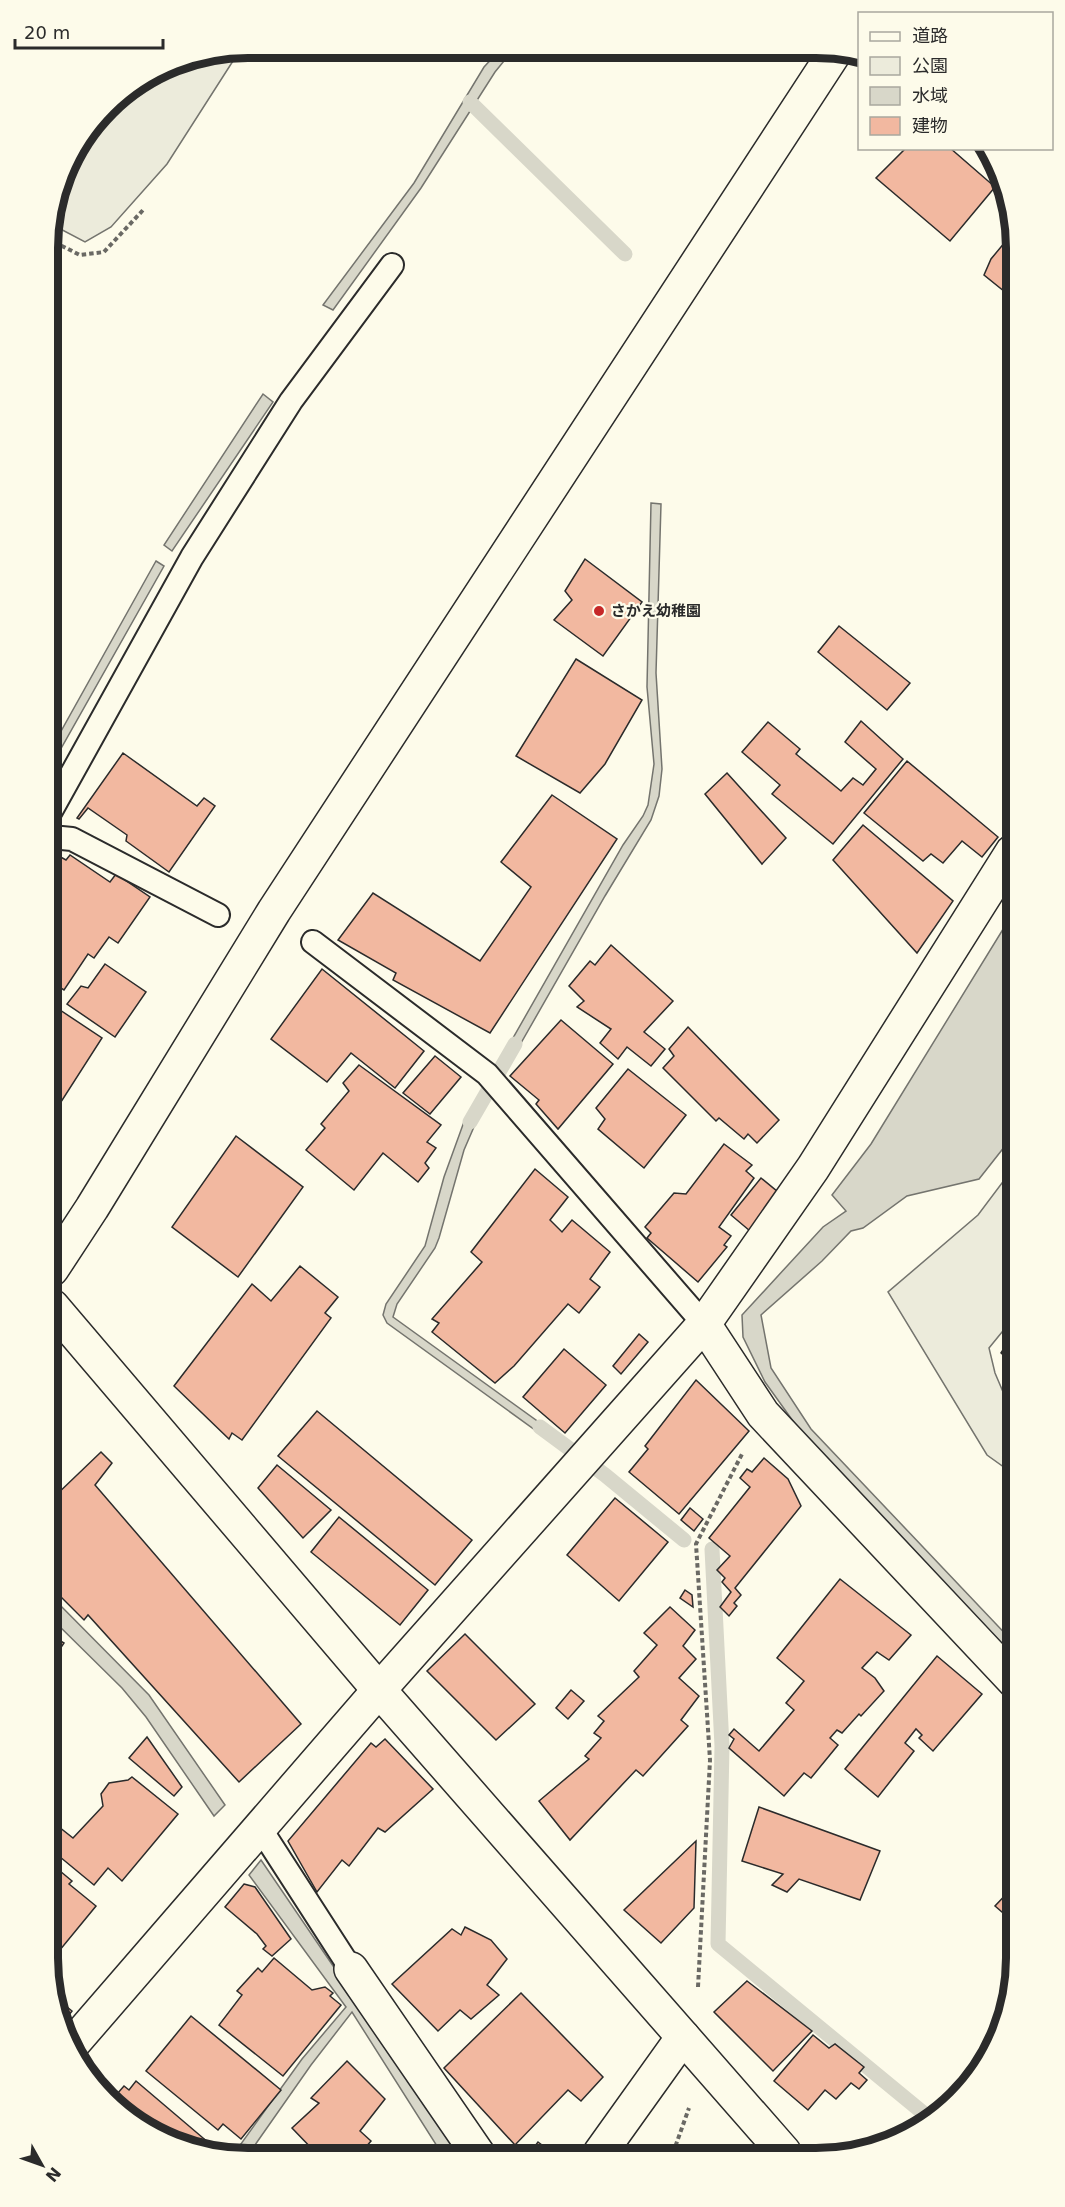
<svg xmlns="http://www.w3.org/2000/svg" width="1065" height="2207" viewBox="0 0 1065 2207" font-family="'DejaVu Sans','Noto Sans JP',sans-serif">
<style>
.green{fill:#ecebdb;stroke:#74746e;stroke-width:1.5}
.water{fill:#d8d7c9;stroke:#74746e;stroke-width:1.5}
.lines{fill:none;stroke-linecap:round;stroke-linejoin:round}
.stream{stroke:#d8d7c9;stroke-width:15}
.building{fill:#f2b8a0;stroke:#2b2b2b;stroke-width:1.5}
.lane-casing{stroke:#2b2b2b;stroke-width:26}
.street-casing{stroke:#2b2b2b;stroke-width:36}
.secondary-casing{stroke:#2b2b2b;stroke-width:36}
.path{stroke:#6a6964;stroke-width:4;stroke-dasharray:4.5 3;stroke-linecap:butt}
.lane{stroke:#fdfbea;stroke-width:22}
.street{stroke:#fdfbea;stroke-width:33}
.secondary{stroke:#fdfbea;stroke-width:33}
.poi-dot{fill:#c62828;stroke:#fdfbea;stroke-width:2}
.labels{text-anchor:middle;stroke-width:4.5;stroke-linejoin:round;paint-order:stroke}
.poi-label{font-size:15px;font-weight:bold;fill:#2b2b2b;stroke:#fdfbea;text-anchor:start}
.rim{fill:none;stroke:#2b2b2b;stroke-width:8}
</style>
<rect width="100%" height="100%" fill="#fdfbea"/>
<g class="green">
<path d="M240,50L167,164L111,227L85,242L51,224L68,160L116,98L172,63Z"/>
<path d="M1014,1167V1323L1011,1321L989,1348L995,1373L1015,1420V1475L987,1455L888,1292L978,1215Z"/>
</g>
<g class="water">
<path d="M500,50H513L495,72L421,188L333,310L323,305L414,183L484,67Z"/>
<path d="M263,394L273,402L172,551L164,545Z"/>
<path d="M651,503L661,504L656,673L662,769L659,796L651,820L605,896L509,1064L501,1059L623,845L643,816L648,805L654,764L647,687Z"/>
<path d="M156,561L164,566L50,768V751Z"/>
<path d="M1013,913V1131L1005,1146L979,1179L907,1196L863,1228L851,1231L822,1261L761,1315L771,1368L811,1429L1015,1644V1657L808,1442L765,1382L743,1337L742,1315L823,1227L846,1211L832,1195L871,1144Z"/>
<path d="M476,1100L483,1106L464,1150L439,1238L435,1248L397,1304L393,1317L558,1436L553,1443L387,1323L383,1315L386,1304L425,1246L444,1177L465,1119Z"/>
<path d="M53,1598L149,1695L225,1805L214,1816L146,1717L122,1688L53,1620Z"/>
<path d="M261,1860L461,2154H442L352,2012L311,2065L248,2155H233L302,2059L346,2007L249,1875Z"/>
</g>
<g class="lines">
<g class="stream">
<path d="M470,102L625,254"/>
<path d="M470,1122L515,1044"/>
<path d="M540,1427L605,1475L684,1540"/>
<path d="M712,1549L722,1746L718,1944L933,2121"/>
</g>
</g>
<g class="building">
<path d="M906,148H950L995,187L950,241L876,178Z"/>
<path d="M974,148H989L998,169Z"/>
<path d="M1010,236V296L984,275L991,259Z"/>
<path d="M585,559L642,602L603,656L554,620L572,600L565,591Z"/>
<path d="M1011,581L1012,596L1004,592Z"/>
<path d="M839,626L910,683L887,710L818,652Z"/>
<path d="M576,659L642,700L605,764L580,793L516,756Z"/>
<path d="M861,721L903,759L833,844L772,794L780,785L742,752L768,722L800,749L796,754L841,791L853,778L863,785L876,769L845,742Z"/>
<path d="M123,753L197,806L204,798L215,806L169,872L126,841L127,835L88,808L79,819L77,818Z"/>
<path d="M907,761L998,837L982,857L962,841L943,863L931,854L923,861L864,813Z"/>
<path d="M727,773L786,838L762,864L705,794Z"/>
<path d="M552,795L617,839L490,1033L393,980L396,973L338,940L373,893L480,961L531,887L501,862Z"/>
<path d="M863,825L953,901L917,953L833,860Z"/>
<path d="M57,855L66,860L70,855L110,882L116,874L150,897L118,943L109,937L94,958L88,954L64,990L51,982V864Z"/>
<path d="M611,945L673,1001L644,1032L665,1049L651,1066L627,1047L618,1059L600,1043L611,1029L577,1007L584,1001L569,986L590,961L595,965Z"/>
<path d="M105,964L146,992L115,1037L67,1004L81,986L88,988Z"/>
<path d="M322,969L424,1051L395,1088L351,1053L327,1082L271,1039Z"/>
<path d="M51,1004L102,1038L52,1116Z"/>
<path d="M561,1020L613,1064L558,1129L536,1104L539,1100L510,1076Z"/>
<path d="M688,1027L779,1120L757,1143L748,1134L744,1139L719,1118L716,1121L663,1068L674,1056L669,1049Z"/>
<path d="M435,1056L461,1077L430,1114L403,1093Z"/>
<path d="M359,1065L441,1125L427,1142L436,1148L425,1163L429,1168L418,1182L383,1153L354,1190L306,1150L325,1128L321,1124L349,1091L343,1083Z"/>
<path d="M628,1069L686,1115L644,1168L598,1129L605,1119L596,1108Z"/>
<path d="M236,1136L303,1187L238,1277L172,1227Z"/>
<path d="M724,1144L752,1165L746,1171L754,1178L719,1227L731,1236L724,1245L727,1247L698,1282L647,1238L651,1233L645,1227L674,1193L686,1194Z"/>
<path d="M535,1169L568,1197L550,1220L562,1232L572,1220L610,1252L590,1279L600,1287L579,1313L568,1304L514,1366L495,1383L432,1332L439,1323L432,1319L482,1262L471,1252Z"/>
<path d="M761,1178L778,1192L750,1231L731,1215Z"/>
<path d="M300,1266L338,1297L325,1313L331,1318L242,1440L232,1433L229,1439L174,1386L252,1284L271,1301Z"/>
<path d="M639,1334L648,1342L621,1374L613,1366Z"/>
<path d="M1010,1339L1014,1342V1365L1001,1353Z"/>
<path d="M564,1349L606,1385L565,1433L523,1397Z"/>
<path d="M696,1380L749,1431L679,1514L629,1472L648,1449L645,1446Z"/>
<path d="M317,1411L472,1540L435,1585L278,1456Z"/>
<path d="M101,1452L112,1463L95,1485L301,1724L239,1782L88,1615L84,1620L53,1589V1585L60,1580L53,1573V1498Z"/>
<path d="M764,1458L788,1479L801,1506L735,1588L741,1595L734,1603L737,1606L729,1616L720,1607L731,1592L722,1582L725,1578L717,1570L730,1556L709,1538L750,1487L740,1478L747,1469L752,1472Z"/>
<path d="M277,1465L331,1510L303,1538L258,1488Z"/>
<path d="M615,1498L668,1542L619,1601L567,1555Z"/>
<path d="M690,1508L703,1519L694,1531L681,1520Z"/>
<path d="M339,1517L428,1590L400,1625L311,1552Z"/>
<path d="M840,1579L911,1635L889,1660L877,1652L862,1668L875,1678L884,1691L861,1716L859,1714L842,1733L837,1730L830,1738L838,1745L811,1778L804,1773L784,1796L729,1748L734,1739L729,1735L734,1729L759,1751L794,1710L786,1703L804,1681L777,1658Z"/>
<path d="M685,1590L692,1595L693,1607L680,1598Z"/>
<path d="M670,1607L695,1630L683,1646L696,1659L679,1678L699,1696L681,1720L688,1726L643,1776L636,1770L570,1840L539,1801L589,1759L585,1756L601,1738L594,1733L604,1721L598,1716L639,1677L634,1671L657,1645L644,1633Z"/>
<path d="M465,1634L535,1704L496,1740L427,1671Z"/>
<path d="M54,1637L64,1643L60,1649L54,1648Z"/>
<path d="M937,1656L982,1694L933,1751L919,1738L922,1735L916,1729L905,1743L914,1751L878,1797L845,1769Z"/>
<path d="M571,1690L584,1701L568,1719L556,1708Z"/>
<path d="M147,1737L182,1787L174,1796L129,1758Z"/>
<path d="M385,1739L433,1789L385,1832L378,1828L349,1866L342,1860L317,1892L288,1841L371,1743L376,1747Z"/>
<path d="M132,1777L178,1814L122,1881L108,1868L94,1885L54,1852V1823L73,1838L103,1806L101,1794L109,1783L128,1780Z"/>
<path d="M759,1807L880,1851L860,1900L799,1879L787,1892L772,1885L783,1874L742,1861Z"/>
<path d="M696,1841L694,1908L661,1943L624,1910Z"/>
<path d="M54,1866L72,1881L69,1884L96,1906L55,1956Z"/>
<path d="M1016,1873V1924L995,1906L1013,1887L1006,1883Z"/>
<path d="M244,1884L255,1887L291,1939L272,1956L263,1949L266,1946L257,1934L225,1907Z"/>
<path d="M465,1927L491,1940L507,1959L487,1985L499,1995L471,2019L460,2010L438,2031L392,1984L452,1929L461,1935Z"/>
<path d="M274,1958L312,1990L325,1987L333,1993L330,1996L341,2005L283,2076L219,2025L242,1995L237,1991L258,1968L262,1972Z"/>
<path d="M747,1981L812,2031L773,2071L714,2012Z"/>
<path d="M521,1993L603,2077L581,2101L568,2090L515,2145L444,2068Z"/>
<path d="M55,1997L72,2011L64,2021L55,2011Z"/>
<path d="M191,2016L281,2090L241,2139L223,2124L218,2130L146,2071Z"/>
<path d="M813,2035L829,2048L835,2044L864,2067L859,2073L867,2080L859,2089L851,2083L836,2099L825,2090L808,2110L774,2081Z"/>
<path d="M347,2061L385,2099L360,2131L371,2141L359,2155H346L343,2150L339,2155H318L292,2128L319,2103L311,2098Z"/>
<path d="M136,2081L216,2149L211,2155L116,2109L110,2102L124,2086L129,2090Z"/>
<path d="M538,2142L554,2154H529Z"/>
</g>
<g class="lines">
<defs>
<g id="lane">
<path d="M51,811L192,557L291,401L392,265"/>
<path d="M51,837L72,839L218,915"/>
<path d="M313,942L487,1074L704,1324"/>
<path d="M260,1828L351,1969"/>
</g>
<g id="street">
<path d="M52,1306L379,1690L784,2152"/>
<path d="M704,1324L763,1414L1015,1682"/>
<path d="M351,1969L478,2154"/>
<path d="M70,2047L379,1690L704,1324L813,1168L1012,852"/>
<path d="M600,2153L683,2037"/>
</g>
<path id="secondary" d="M52,1269L92,1208L274,911L835,52"/>
</defs>
<use href="#lane" class="lane-casing"/>
<use href="#street" class="street-casing"/>
<use href="#secondary" class="secondary-casing"/>
<g class="path">
<path d="M48,239L80,255L104,252L144,209"/>
<path d="M698,1987L710,1760L696,1544L742,1454"/>
<path d="M673,2153L689,2108"/>
</g>
<use href="#lane" class="lane"/>
<use href="#street" class="street"/>
<use href="#secondary" class="secondary"/>
</g>
<circle class="poi-dot" cx="599" cy="611" r="6"/>
<g class="labels">
<g class="poi-label">
<text x="611" y="616">さかえ幼稚園</text>
</g>
</g>
<path d="M0 0H1065V2207H0ZM248 58H816A190 190 0 0 1 1006 248V1958A190 190 0 0 1 816 2148H248A190 190 0 0 1 58 1958V248A190 190 0 0 1 248 58Z" fill="#fdfbea" fill-rule="evenodd"/>
<path class="rim" d="M248 58H816A190 190 0 0 1 1006 248V1958A190 190 0 0 1 816 2148H248A190 190 0 0 1 58 1958V248A190 190 0 0 1 248 58Z"/>
<rect x="858" y="12" width="195" height="138" fill="#fdfbea" stroke="#a9a89e" stroke-width="1.5"/>
<rect x="870" y="32" width="30" height="9" fill="#fdfbea" stroke="#a9a89e" stroke-width="1.5"/>
<text x="912" y="42" font-size="18" fill="#2b2b2b">道路</text>
<rect x="870" y="57" width="30" height="18" fill="#ecebdb" stroke="#a9a89e" stroke-width="1.5"/>
<text x="912" y="72" font-size="18" fill="#2b2b2b">公園</text>
<rect x="870" y="87" width="30" height="18" fill="#d8d7c9" stroke="#a9a89e" stroke-width="1.5"/>
<text x="912" y="102" font-size="18" fill="#2b2b2b">水域</text>
<rect x="870" y="117" width="30" height="18" fill="#f2b8a0" stroke="#a9a89e" stroke-width="1.5"/>
<text x="912" y="132" font-size="18" fill="#2b2b2b">建物</text>
<g transform="translate(42 2165) rotate(130)" stroke="#fdfbea" stroke-width="4.5" paint-order="stroke">
<path d="M0-4.5L10 22L0 15L-10 22Z" fill="#2b2b2b"/>
<text y="-9" font-size="16" font-weight="bold" text-anchor="middle" fill="#2b2b2b">N</text>
</g>
<path d="M15 39v9h148v-9" fill="none" stroke="#2b2b2b" stroke-width="3"/>
<text x="24" y="39" font-size="18" fill="#2b2b2b" stroke="#fdfbea" stroke-width="4.5" paint-order="stroke">20 m</text>
</svg>
